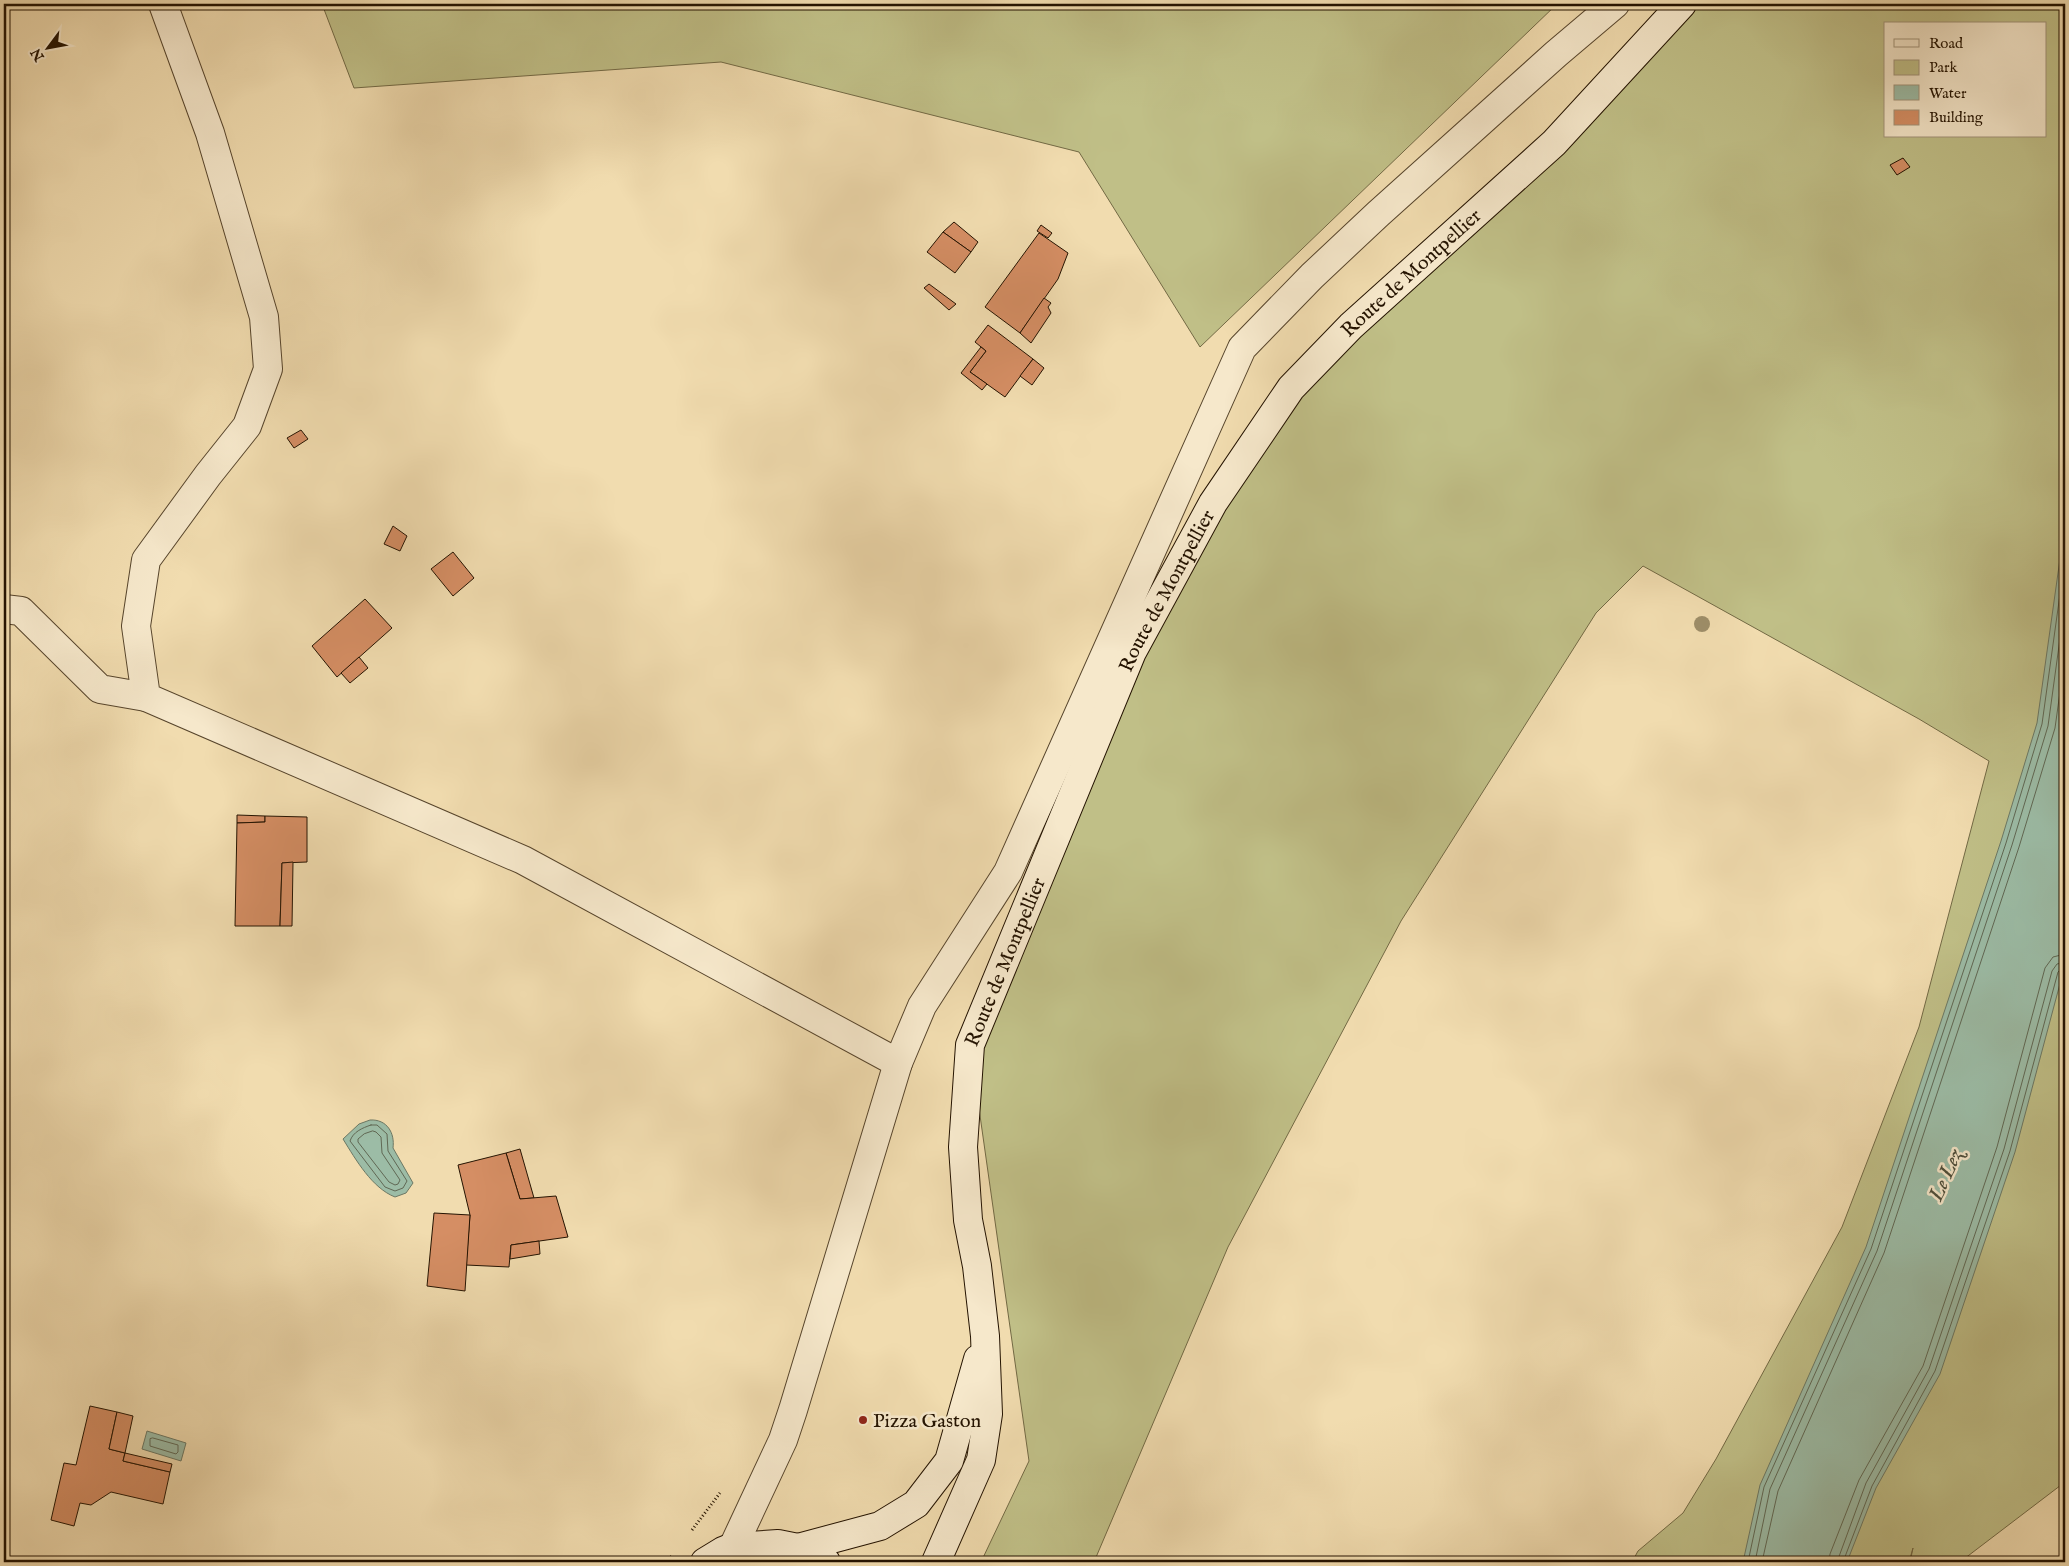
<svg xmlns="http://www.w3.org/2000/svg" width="2069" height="1566" viewBox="0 0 2069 1566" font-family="'IM FELL English',serif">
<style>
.green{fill:#c0bf87;stroke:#726944;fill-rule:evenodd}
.water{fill:#9cbca6;stroke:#6c7864}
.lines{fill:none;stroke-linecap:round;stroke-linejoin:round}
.shore{stroke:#606854;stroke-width:1}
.building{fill:#d58e64;stroke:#241301}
.minor-casing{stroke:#57452c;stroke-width:30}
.secondary-casing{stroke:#241301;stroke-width:30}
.path{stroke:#241301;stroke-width:3;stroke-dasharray:1 2.5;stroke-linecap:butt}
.minor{stroke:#f6e8cb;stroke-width:28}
.secondary{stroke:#f6e8cb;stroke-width:28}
.tree{fill:#9e8e69}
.poi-dot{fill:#8f2418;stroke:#f6e8cb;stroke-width:2}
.labels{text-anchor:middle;stroke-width:5;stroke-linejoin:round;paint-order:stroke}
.street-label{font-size:20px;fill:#241301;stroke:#f6e8cb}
.poi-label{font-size:20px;fill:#241301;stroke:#f6e8cb;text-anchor:start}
.water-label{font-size:21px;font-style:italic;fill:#4e4e3b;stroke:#f6e8cb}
</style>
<rect width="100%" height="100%" fill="#f1dcaf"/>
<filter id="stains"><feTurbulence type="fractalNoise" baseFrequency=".004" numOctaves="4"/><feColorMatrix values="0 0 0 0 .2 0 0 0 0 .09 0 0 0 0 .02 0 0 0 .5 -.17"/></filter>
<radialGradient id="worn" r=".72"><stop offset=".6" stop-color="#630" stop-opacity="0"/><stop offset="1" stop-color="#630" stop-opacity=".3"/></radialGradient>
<g class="green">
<path d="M322,4H1557L1200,347L1079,152L721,62L354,88Z"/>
<path d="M1682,4H2065V1482L1960,1562H1910L1913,1548L1909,1562H1632L1638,1551L1683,1513L1716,1459L1842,1227L1919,1027L1989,761L1919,719L1643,566L1596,613L1401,921L1228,1247L1094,1562H981L1029,1461L970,1045L1132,652L1291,388ZM1885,24H2045V136H1885Z"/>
</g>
<g class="water">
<path d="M2065,523V965L2015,1152L1940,1374L1876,1488L1847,1562H1743L1760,1485L1866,1247L2001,841L2037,723Z"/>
<path d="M370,1120C387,1119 395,1133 393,1148L413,1183L406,1193L395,1197C372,1188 356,1160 343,1139L359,1124Z"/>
<path d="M147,1431L186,1443L181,1461L142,1449Z"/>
</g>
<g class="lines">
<g class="shore">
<path d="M371,1125H377L387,1134L388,1151L407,1181L403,1188L395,1191L385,1187L350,1141C353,1132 362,1128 371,1125Z"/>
<path d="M373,1131L376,1132L381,1137L382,1153L400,1180L398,1184L395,1185L389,1182L358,1142V1139L364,1134Z"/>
<path d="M153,1438L178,1445V1452L176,1454L150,1446V1439Z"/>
<path d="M1748,1562L1764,1487L1871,1249L2006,843L2042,724L2065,558"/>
<path d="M1755,1562L1770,1489L1877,1251L2012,845L2048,726L2065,602"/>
<path d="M1762,1562L1778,1491L1884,1253L2019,847L2055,728L2065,656"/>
<path d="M1829,1562L1830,1554L1859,1480L1923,1366L1997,1147L2045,968L2053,957L2065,954"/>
<path d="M1837,1562L1866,1483L1929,1369L2004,1149L2052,971L2057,964L2065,962"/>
<path d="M1843,1562L1872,1486L1935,1371L2010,1151L2058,972L2061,969L2065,968"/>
</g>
</g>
<g class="building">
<path d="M1903,158L1910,167L1897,175L1890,165Z"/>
<path d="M954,222L978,242L971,252L943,232Z"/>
<path d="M1041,225L1052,233L1048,238L1037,231Z"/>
<path d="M943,232L971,252L955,273L927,252Z"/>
<path d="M1039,233L1068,253L1058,279L1020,333L985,307Z"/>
<path d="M929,284L956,304L949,310L924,288Z"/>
<path d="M1044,298L1051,303L1048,307L1051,313L1031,343L1020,333Z"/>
<path d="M988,325L1033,359L1005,397L970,372L986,351L975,342Z"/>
<path d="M981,347L986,351L970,372L987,384L982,390L961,373Z"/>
<path d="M1033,359L1044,368L1032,385L1020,376Z"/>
<path d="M301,430L308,439L294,448L287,438Z"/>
<path d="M393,526L407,536L400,551L384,544Z"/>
<path d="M453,552L474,578L453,596L431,569Z"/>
<path d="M365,599L392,628L337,677L312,646Z"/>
<path d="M359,657L368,668L350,683L341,673Z"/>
<path d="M237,815L265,816V822L237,823Z"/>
<path d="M265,816L307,817V862L282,863L280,926H235L237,823L265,822Z"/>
<path d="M293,862L292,926H280L282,863Z"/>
<path d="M520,1149L534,1198L520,1199L506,1153Z"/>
<path d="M506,1153L520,1199L556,1196L568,1237L511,1245L509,1267L466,1265L470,1215L458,1165Z"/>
<path d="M434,1213L470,1215L465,1291L427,1286Z"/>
<path d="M539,1241L540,1254L510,1259L511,1245Z"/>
<path d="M90,1406L117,1412L109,1449L125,1453L123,1461L170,1472L163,1504L111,1492L91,1505L80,1503L74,1526L51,1520L64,1463L76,1465Z"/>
<path d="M117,1412L133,1416L125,1453L109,1449Z"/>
<path d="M125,1453L172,1464L170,1472L123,1461Z"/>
</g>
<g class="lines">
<defs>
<g id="minor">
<path d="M163,4L210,133L264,317L268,369L247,426L208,475L146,560L136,626L146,697L523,860L898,1063"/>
<path d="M4,609L21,611L100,689L146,697"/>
<path d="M733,1547L783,1440L793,1410L898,1063L922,1006L1008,872L1242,348L1312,276L1378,214L1556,54L1615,4"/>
</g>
<g id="secondary">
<path d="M798,1548L880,1526L916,1504L949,1461L978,1359"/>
<path d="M705,1562L723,1551L733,1547L778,1544L798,1548L826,1562"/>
<path id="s1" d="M936,1562L981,1460L988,1414L985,1336L977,1266L968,1220L963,1147L970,1045L1132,652L1213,503L1291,388L1351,326L1554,143L1682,4"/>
</g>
</defs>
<use href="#minor" class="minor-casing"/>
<use href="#secondary" class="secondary-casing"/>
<g class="path">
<path d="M692,1530L720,1493"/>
<path d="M666,1562L673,1555"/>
</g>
<use href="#minor" class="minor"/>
<use href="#secondary" class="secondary"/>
</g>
<circle class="tree" cx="1702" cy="624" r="8"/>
<circle class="poi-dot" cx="863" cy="1420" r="5"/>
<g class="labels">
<g class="street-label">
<text dy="7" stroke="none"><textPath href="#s1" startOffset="1429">Route de Montpellier</textPath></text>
<text dy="7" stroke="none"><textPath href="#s1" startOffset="1024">Route de Montpellier</textPath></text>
<text dy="7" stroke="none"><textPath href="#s1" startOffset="619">Route de Montpellier</textPath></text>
</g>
<g class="poi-label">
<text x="873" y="1427">Pizza Gaston</text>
</g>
<g class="water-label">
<text transform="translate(1945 1175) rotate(-66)" y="7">Le Lez</text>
</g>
</g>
<rect width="2069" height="1566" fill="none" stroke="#f1dcaf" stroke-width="20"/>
<rect x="5" y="5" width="2059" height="1556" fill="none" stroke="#241301" stroke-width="2.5"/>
<rect x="10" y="10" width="2049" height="1546" fill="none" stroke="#241301"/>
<rect x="1884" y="22" width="162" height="115" fill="#f6e8cb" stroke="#a2937a"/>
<rect x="1894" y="39" width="25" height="8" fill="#f6e8cb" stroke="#a2937a"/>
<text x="1929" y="48" font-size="15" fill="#241301">Road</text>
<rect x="1894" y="60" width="25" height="15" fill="#c0bf87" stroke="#a2937a"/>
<text x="1929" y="72" font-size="15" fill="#241301">Park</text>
<rect x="1894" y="85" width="25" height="15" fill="#9cbca6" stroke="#a2937a"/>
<text x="1929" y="98" font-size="15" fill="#241301">Water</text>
<rect x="1894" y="110" width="25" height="15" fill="#d58e64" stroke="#a2937a"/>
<text x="1929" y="122" font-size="15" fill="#241301">Building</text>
<g transform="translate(48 48) rotate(238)" stroke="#f6e8cb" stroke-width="4" paint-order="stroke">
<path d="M0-4L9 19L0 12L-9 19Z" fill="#241301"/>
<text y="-8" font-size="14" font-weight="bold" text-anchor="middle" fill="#241301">N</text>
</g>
<rect width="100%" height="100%" filter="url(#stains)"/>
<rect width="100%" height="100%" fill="url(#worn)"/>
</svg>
